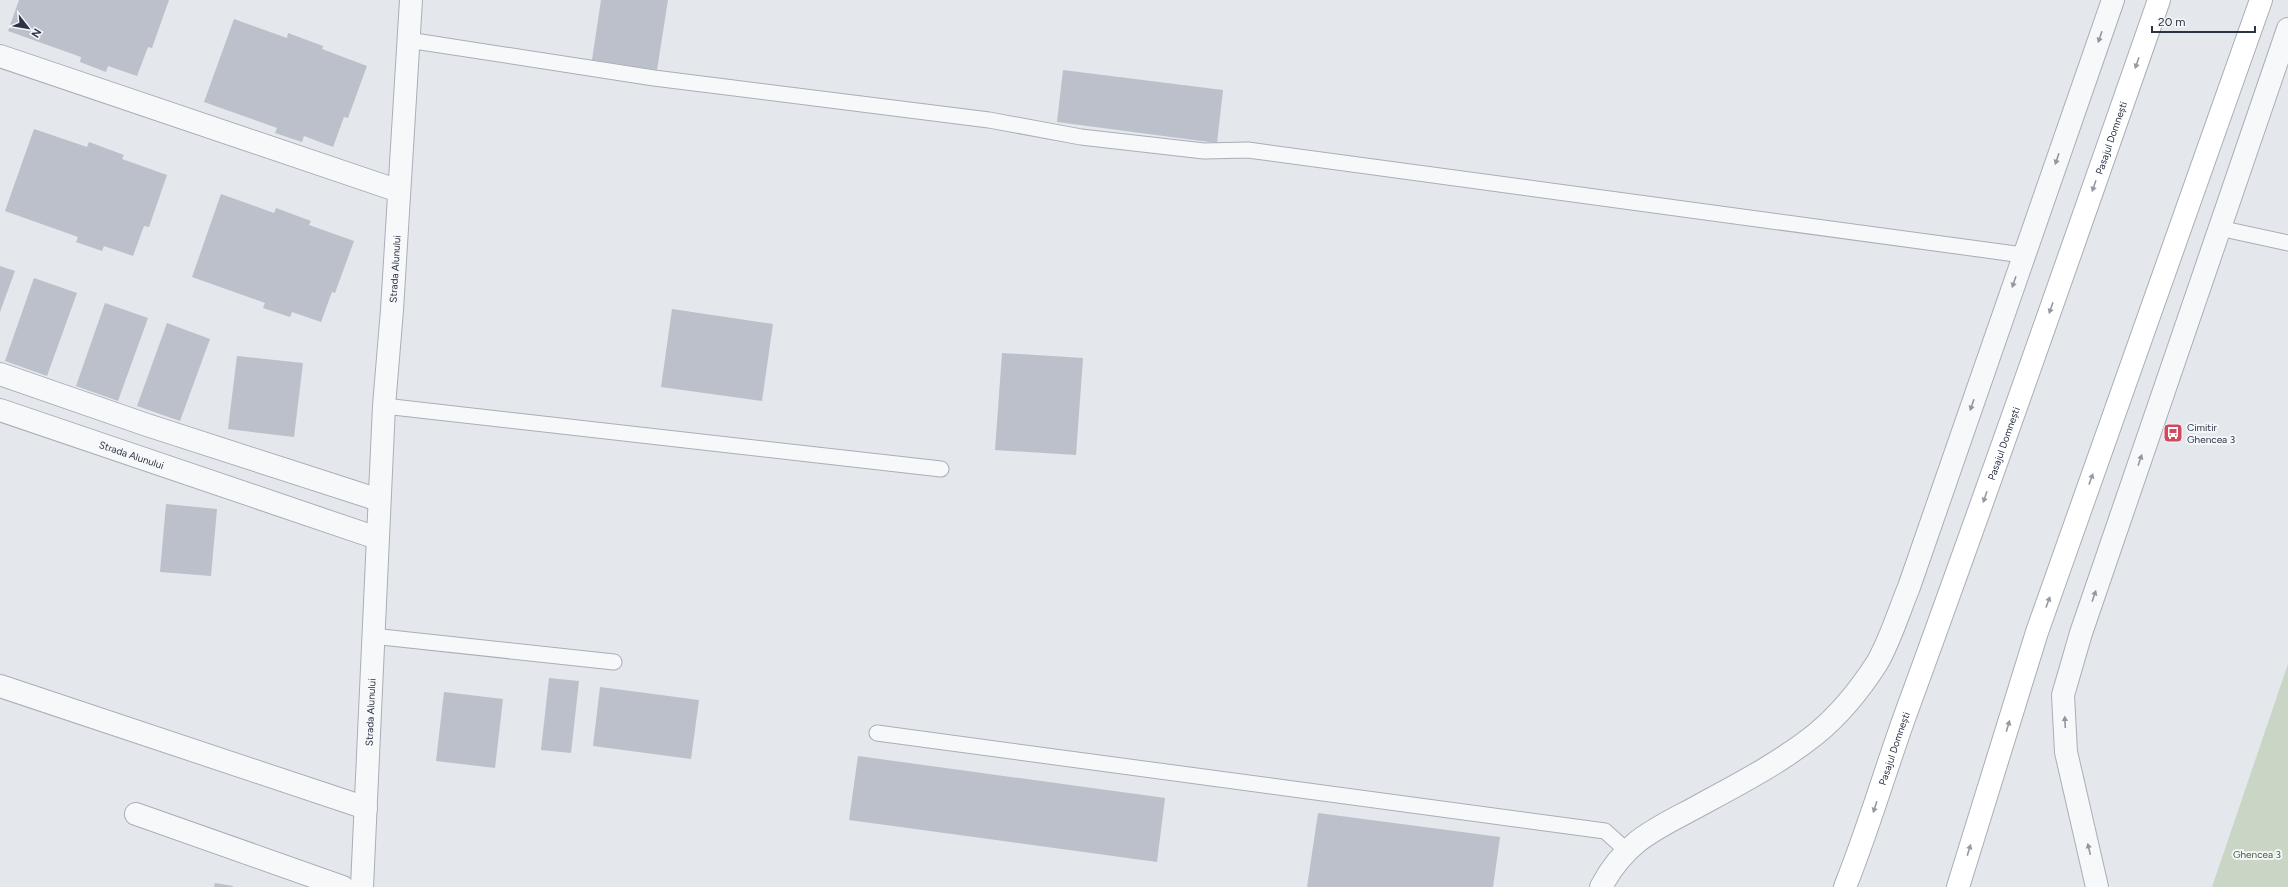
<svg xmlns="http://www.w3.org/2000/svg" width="2288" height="887" viewBox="0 0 2288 887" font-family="Figtree,sans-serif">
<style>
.green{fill:#c9d6c5}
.building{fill:#bbc0ca}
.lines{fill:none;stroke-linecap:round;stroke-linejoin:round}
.lane-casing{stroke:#a9aeb7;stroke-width:17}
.street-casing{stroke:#a9aeb7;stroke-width:24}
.secondary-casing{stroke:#a9aeb7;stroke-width:24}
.lane{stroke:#f7f8fa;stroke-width:15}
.street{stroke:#f7f8fa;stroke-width:22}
.secondary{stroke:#fff;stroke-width:22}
.oneway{fill:#9196a0}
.oneway2{fill:#959aa2}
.labels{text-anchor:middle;stroke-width:4;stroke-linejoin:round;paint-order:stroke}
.street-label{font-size:10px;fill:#2b3445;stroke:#f4f6f9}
.poi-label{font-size:10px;fill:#2b3445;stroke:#f4f6f9;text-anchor:start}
.park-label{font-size:10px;fill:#3f6138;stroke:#f4f6f9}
</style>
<rect width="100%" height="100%" fill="#e4e7ec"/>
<path class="green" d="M2288,664V887H2212Z"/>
<g class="building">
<path d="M19,0H169L152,48L148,47L137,76L108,66L106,72L80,62L81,57L8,31Z"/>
<path d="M601,0H668L657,70L592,60Z"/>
<path d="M234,19L287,38L288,33L323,46L322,49L367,66L348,118L344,117L333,147L304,136L302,142L275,133L277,128L204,102Z"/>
<path d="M1063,70L1223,90L1217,143L1057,122Z"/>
<path d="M34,129L87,147L89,142L124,155L122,159L167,175L149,227L144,226L133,256L104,246L102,251L76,242L78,237L5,211Z"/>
<path d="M221,194L274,213L276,208L311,221L309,225L354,241L335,293L332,292L321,322L292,312L290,317L263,308L265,303L192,277Z"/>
<path d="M0,266L15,271L0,312Z"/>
<path d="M34,278L77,293L47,376L5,361Z"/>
<path d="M105,303L148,318L118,401L76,386Z"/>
<path d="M672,309L773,324L762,401L661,387Z"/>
<path d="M167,323L210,339L180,421L137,406Z"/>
<path d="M1002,353L1083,358L1076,455L995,450Z"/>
<path d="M237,356L303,363L294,437L228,429Z"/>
<path d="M166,504L217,509L211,576L160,572Z"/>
<path d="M549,678L579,681L571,753L541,750Z"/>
<path d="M600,687L699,700L691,759L593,746Z"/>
<path d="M444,692L503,699L495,768L436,761Z"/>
<path d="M858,756L1165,798L1157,862L849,820Z"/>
<path d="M1318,813L1500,837L1493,887H1307Z"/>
<path d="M215,883L233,886V887H214Z"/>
</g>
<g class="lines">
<defs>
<g id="lane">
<path d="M408,40L654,78L989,120L1081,137L1204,151L1248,150L2023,255"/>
<path d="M2219,228L2288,243"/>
<path d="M384,406L941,469"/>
<path d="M372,636L614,662"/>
<path d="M877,733L1605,831L1626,850"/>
</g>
<g id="street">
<path d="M0,56L399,191"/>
<path d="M0,374L147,425L379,500"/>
<path id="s1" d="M0,410L377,538"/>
<path d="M0,686L366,808"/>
<path d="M136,814L343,887"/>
<path id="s2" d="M362,887L384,406L392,310L411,0"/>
<path d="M1601,887C1627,838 1657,829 1702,804C1741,783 1781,762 1816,734C1839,715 1861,688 1877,663C1890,641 1899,611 1909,587L2113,0"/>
<path d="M2097,887L2066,752L2063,695L2081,633L2288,29"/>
</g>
<g id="secondary">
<path id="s3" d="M1845,887C1868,830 1885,771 1906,713C1993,476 2076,238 2159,0"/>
<path d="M1958,887L2037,632L2261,0"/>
</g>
</defs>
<use href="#lane" class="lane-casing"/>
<use href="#street" class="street-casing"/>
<use href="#secondary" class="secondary-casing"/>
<use href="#lane" class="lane"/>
<use href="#street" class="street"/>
<use href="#secondary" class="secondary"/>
</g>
<defs><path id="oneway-solid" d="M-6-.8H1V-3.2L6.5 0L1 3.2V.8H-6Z"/></defs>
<g class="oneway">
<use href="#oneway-solid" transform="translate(2100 37) rotate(109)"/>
<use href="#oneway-solid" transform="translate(2057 159) rotate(109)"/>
<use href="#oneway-solid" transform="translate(2014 282) rotate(109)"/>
<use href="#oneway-solid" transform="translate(1972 405) rotate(109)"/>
<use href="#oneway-solid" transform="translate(2140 460) rotate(-71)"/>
<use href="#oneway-solid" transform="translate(2094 596) rotate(-71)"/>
<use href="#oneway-solid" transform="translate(2065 722) rotate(-93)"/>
<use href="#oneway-solid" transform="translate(2089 849) rotate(-103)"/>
</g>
<g class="oneway2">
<use href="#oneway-solid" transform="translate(2137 63) rotate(109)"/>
<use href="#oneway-solid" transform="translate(2094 186) rotate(109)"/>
<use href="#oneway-solid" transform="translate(2051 308) rotate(109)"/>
<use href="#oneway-solid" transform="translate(2091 479) rotate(-70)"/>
<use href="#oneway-solid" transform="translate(1985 497) rotate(109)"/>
<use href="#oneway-solid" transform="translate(2048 602) rotate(-70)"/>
<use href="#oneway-solid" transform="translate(2008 726) rotate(-73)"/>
<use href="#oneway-solid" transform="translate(1875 807) rotate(108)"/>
<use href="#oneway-solid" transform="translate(1969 850) rotate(-73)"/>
</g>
<defs>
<symbol id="bus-square" viewBox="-11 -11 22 22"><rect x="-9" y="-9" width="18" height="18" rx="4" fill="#d1495b" stroke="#f4f6f9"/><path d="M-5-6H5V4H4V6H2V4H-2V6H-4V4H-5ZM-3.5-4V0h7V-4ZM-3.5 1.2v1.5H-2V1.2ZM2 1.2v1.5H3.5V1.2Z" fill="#fff"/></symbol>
</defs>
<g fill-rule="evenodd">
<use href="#bus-square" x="2162" y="422" width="22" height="22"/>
</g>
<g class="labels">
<g class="street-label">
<text dy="4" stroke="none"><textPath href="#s3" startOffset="795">Pasajul Domnești</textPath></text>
<text dy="4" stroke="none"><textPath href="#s2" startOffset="619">Strada Alunului</textPath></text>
<text dy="4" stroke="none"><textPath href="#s3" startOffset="471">Pasajul Domnești</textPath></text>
<text dy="4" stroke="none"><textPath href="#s1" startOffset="139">Strada Alunului</textPath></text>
<text dy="4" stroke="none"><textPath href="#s2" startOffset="175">Strada Alunului</textPath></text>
<text dy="4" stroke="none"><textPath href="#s3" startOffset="147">Pasajul Domnești</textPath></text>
</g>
<g class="poi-label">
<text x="2187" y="431">Cimitir<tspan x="2187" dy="12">Ghencea 3</tspan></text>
</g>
<g class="park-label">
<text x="2257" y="858">Ghencea 3</text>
</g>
</g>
<g transform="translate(28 28) rotate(121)" stroke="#f4f6f9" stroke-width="3" paint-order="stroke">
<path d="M0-3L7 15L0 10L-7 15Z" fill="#2b3445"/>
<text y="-6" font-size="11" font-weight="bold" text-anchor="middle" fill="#2b3445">N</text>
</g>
<path d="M2152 26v6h103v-6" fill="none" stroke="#2b3445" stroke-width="2"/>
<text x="2158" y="26" font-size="12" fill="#2b3445" stroke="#f4f6f9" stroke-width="3" paint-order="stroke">20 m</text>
</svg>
